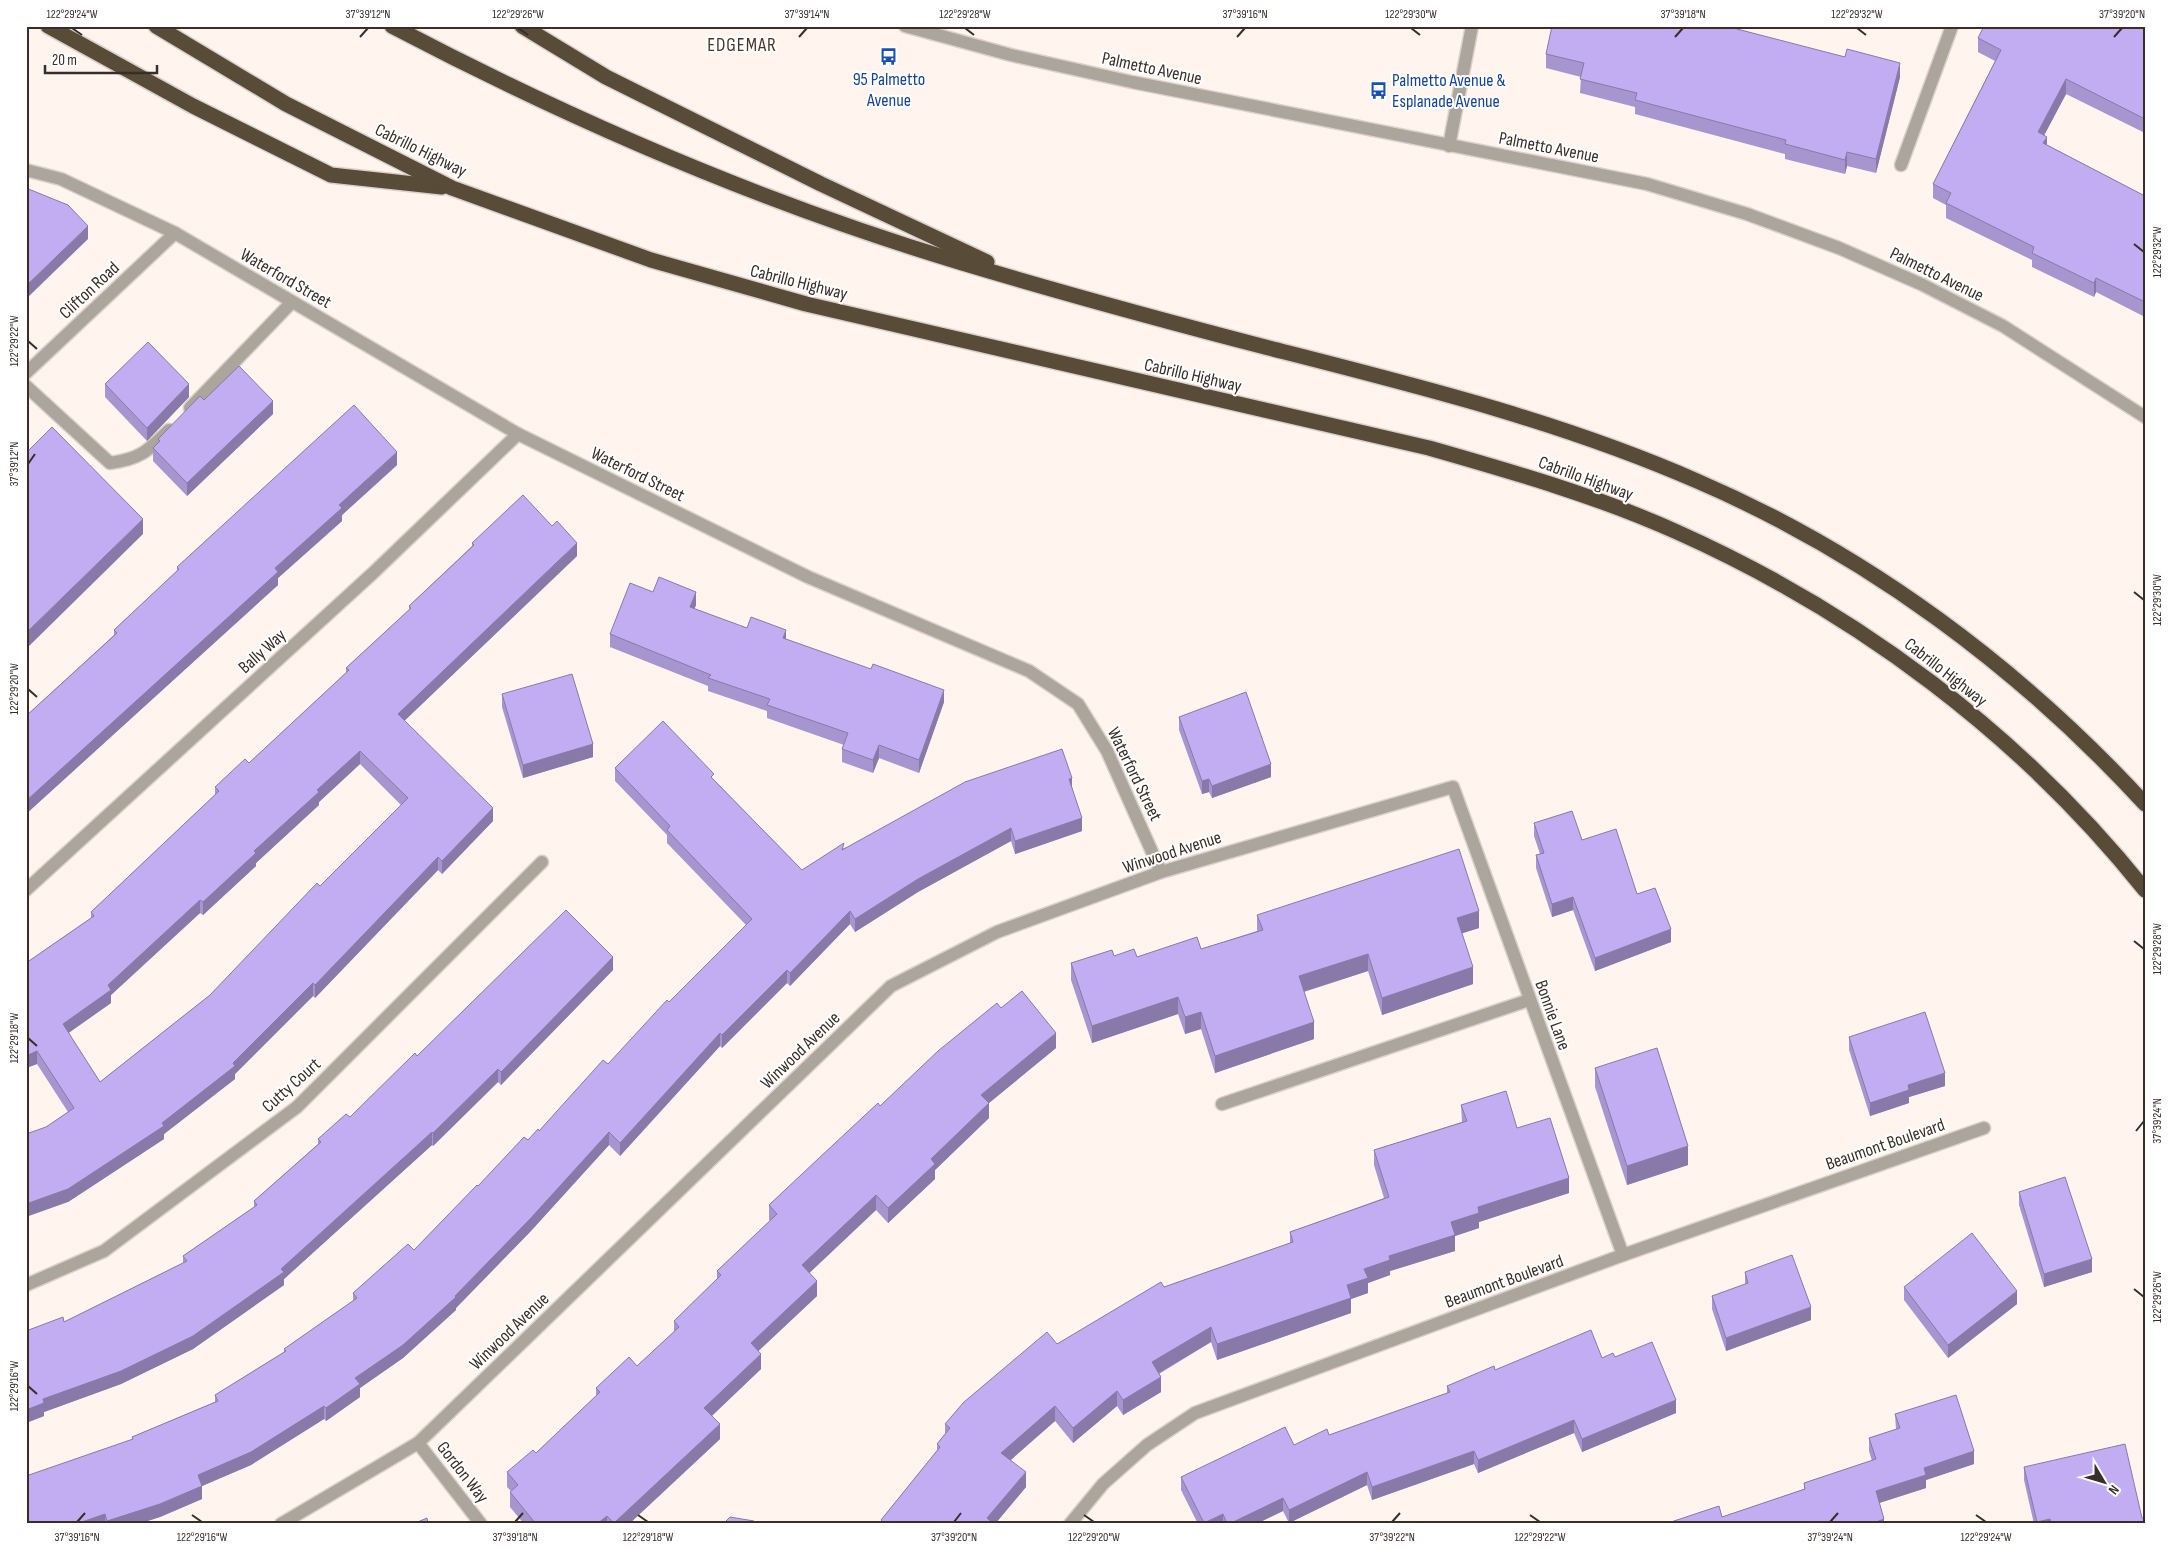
<svg xmlns="http://www.w3.org/2000/svg" width="2171" height="1550" viewBox="0 0 2171 1550" font-family="'Sofia Sans Condensed',sans-serif">
<style>
.lines{fill:none;stroke-linecap:round;stroke-linejoin:round}
.minor-casing{stroke:#dbd0cb;stroke-width:15}
.highway-casing{stroke:#dbd0cb;stroke-width:18}
.minor{stroke:#aba59b;stroke-width:12}
.highway{stroke:#584b38;stroke-width:15}
.wall{fill:#a795d0;fill-rule:evenodd}
.shaded-wall{fill:#8879a9}
.building{fill:#c2adf2;stroke:#8879a9;fill-rule:evenodd}
.ticks{fill:none;stroke:#382e29;stroke-width:2}
.labels{text-anchor:middle;stroke-width:4;stroke-linejoin:round;paint-order:stroke}
.street-label{font-size:18px;fill:#382e29;stroke:#fff}
.transit-label{font-size:18px;fill:#164399;stroke:#fff}
.neighbourhood-label{font-size:19px;letter-spacing:1px;fill:#483429;stroke:#fff}
.neatline{fill:none;stroke:#382e29;stroke-width:2}
.ticks-label{font-size:12px;text-anchor:middle;fill:#382e29}
</style>
<rect width="100%" height="100%" fill="#fff4ee"/>
<g class="lines">
<defs>
<g id="minor">
<path d="M905,26L1011,55L1132,82L1647,184L1747,214L1839,248L1923,285L2003,326L2145,417"/>
<path d="M1449,146L1472,26"/>
<path d="M1901,165L1952,26"/>
<path d="M26,170L61,179L175,233L518,434L808,577L1029,671L1078,704L1107,751L1161,872"/>
<path d="M26,373L175,233"/>
<path d="M26,386L110,463C140,459 148,451 169,430"/>
<path d="M190,408L292,302"/>
<path d="M26,890L373,573L518,434"/>
<path d="M1222,1104L1529,1000"/>
<path d="M26,1285L104,1251L297,1107L542,862"/>
<path d="M418,1443L481,1524"/>
<path d="M281,1524L418,1443L891,986L997,932L1161,872L1453,787L1623,1255"/>
<path d="M1070,1524L1103,1484L1147,1445L1195,1413L1623,1255L1984,1128"/>
</g>
<g id="highway">
<path d="M48,26L193,106L331,175L442,187"/>
<path d="M156,26L286,104L452,188L651,260L806,304L1429,448C1513,472 1597,496 1677,532C1858,613 2021,735 2145,890"/>
<path d="M392,26C573,121 763,203 959,262C1062,293 1165,321 1269,348C1414,385 1560,421 1697,481C1867,554 2020,668 2145,804"/>
<path d="M522,26L606,77L821,184L987,262"/>
</g>
</defs>
<use href="#minor" class="minor-casing"/>
<use href="#highway" class="highway-casing"/>
<use href="#minor" class="minor"/>
<use href="#highway" class="highway"/>
</g>
<g class="wall">
<path d="M1738,26V29L1900,77L1876,173L1847,166L1845,174L1785,159V154L1635,114V107L1580,93L1581,77L1546,68V54Z"/>
<path d="M2145,26V133L2066,94L2044,135L2047,145L2145,196V317L2096,292L2094,297L2032,267V260L1946,218V205L1933,198V184L1995,61L1978,52V38Z"/>
<path d="M105,384L189,397L147,441L105,397Z"/>
<path d="M273,414L187,496L153,461V448L158,443V439Z"/>
<path d="M397,465L342,515V521L278,578V585L26,814V716L114,635V630L177,571V567Z"/>
<path d="M472,543L577,556L404,721L493,821L442,874L438,870L315,998L313,996L235,1074V1079L164,1134V1139L68,1202L46,1127L68,1112L37,1064L26,1068V963L91,918V912L215,795V787L249,763L346,673V668L409,610V606L472,546ZM360,764L401,805L320,886L210,995L100,1082L68,1033L111,1003V995L200,913L203,915L256,866V863L319,805V802Z"/>
<path d="M653,592L696,605L694,609L747,628L786,639L944,702L919,773L879,758L873,773L842,762V749L844,745L767,718V711L708,691V686L610,647V634Z"/>
<path d="M502,694L593,757L523,778L502,707Z"/>
<path d="M1179,717L1271,777L1212,798L1209,792L1202,794L1179,730Z"/>
<path d="M615,768L714,780L802,870L844,848L1072,787L1082,831L1015,854L1011,841L918,892L855,932L850,924L790,986L787,983L722,1048L720,1046L620,1156L609,1145L530,1232L456,1308V1310L403,1358L360,1388V1397L326,1421L324,1419L251,1465L202,1486V1499L160,1517L138,1524H26L132,1440V1437L215,1402V1395L284,1352V1349L353,1301V1293L414,1250L478,1186L539,1131L608,1064L746,925L667,843V835L615,781Z"/>
<path d="M1534,823L1582,840L1637,894L1671,942L1595,971L1573,910L1552,917L1536,868V855L1540,854L1534,836Z"/>
<path d="M1257,915L1479,928L1462,933L1473,984L1382,1015L1368,971L1304,992L1314,1039L1215,1073L1201,1029L1185,1034L1178,1014L1092,1043L1071,980V963L1114,956L1137,957L1201,949L1257,931Z"/>
<path d="M613,970L501,1085L498,1082L433,1146L432,1145L284,1279V1285L193,1349L121,1384L44,1412V1416L26,1423V1331L64,1322L183,1263V1256L254,1207V1201L318,1144V1139L350,1117L417,1056Z"/>
<path d="M1001,1008L1056,1048L989,1103V1118L935,1170V1179L888,1223L876,1210L809,1273L817,1296L758,1351L761,1369L712,1416L720,1439L629,1524H524L510,1507V1492L511,1491L507,1487V1472L536,1453L596,1396V1388L637,1366L674,1332V1321L717,1279V1271L770,1221L769,1220V1205L880,1106Z"/>
<path d="M1849,1037L1945,1086L1909,1097V1103L1870,1116L1849,1050Z"/>
<path d="M1595,1068L1688,1165L1627,1185L1595,1087Z"/>
<path d="M1461,1105L1517,1128L1569,1193L1479,1222V1228L1455,1236V1251L1390,1271V1275L1368,1283V1293L1351,1299V1313L1217,1360L1211,1342L1159,1374L1161,1392L1123,1415L1117,1406L1073,1443L1055,1421L1011,1460L1026,1487L995,1524H881V1520L937,1451V1444L945,1434V1424L1057,1344L1164,1287L1290,1243V1232L1384,1198L1374,1165V1150L1462,1122Z"/>
<path d="M2019,1192L2092,1272L2044,1287L2019,1205Z"/>
<path d="M1745,1272L1811,1320L1726,1351L1712,1309V1296L1745,1285Z"/>
<path d="M1904,1287L2017,1304L1948,1358L1904,1300Z"/>
<path d="M1615,1357L1676,1413L1582,1452L1574,1433L1478,1473L1474,1464L1372,1500L1367,1485L1289,1523L1283,1511L1256,1524H1198L1181,1490V1477L1329,1435L1447,1393V1386L1495,1370L1602,1358Z"/>
<path d="M1895,1414L1974,1464L1926,1480V1488L1879,1503L1884,1524L1722,1517L1804,1489V1483L1872,1461L1869,1451V1438L1896,1429Z"/>
<path d="M2024,1467L2142,1518L2145,1524H2034L2024,1480Z"/>
</g>
<g class="shaded-wall">
<path d="M1900,63V77L1876,173V159Z"/>
<path d="M2066,79V94L2038,147V132Z"/>
<path d="M2047,137V151L2043,143Z"/>
<path d="M1847,152V166L1845,174V160Z"/>
<path d="M88,226V239L26,299V286Z"/>
<path d="M2096,278V292L2094,297V283Z"/>
<path d="M189,384V397L147,441V428Z"/>
<path d="M273,401V414L187,496V483Z"/>
<path d="M397,452V465L342,515V521L278,578V585L26,814V801L275,568L339,505Z"/>
<path d="M143,519V534L26,649V633Z"/>
<path d="M577,543V556L398,727V714Z"/>
<path d="M696,592V605L690,620V607Z"/>
<path d="M786,630V643L783,638Z"/>
<path d="M944,690V702L919,773V760Z"/>
<path d="M593,744V757L523,778V765Z"/>
<path d="M879,745V758L873,773V760Z"/>
<path d="M360,751V764L319,802V805L256,863V866L203,915V902L254,851L317,790Z"/>
<path d="M1271,764V777L1212,798V786Z"/>
<path d="M1072,778V791L1069,779Z"/>
<path d="M1209,779V792L1202,794V781Z"/>
<path d="M493,808V821L442,874V861Z"/>
<path d="M1082,818V831L1015,854V841Z"/>
<path d="M1011,828V841L918,892L855,932V919L918,879Z"/>
<path d="M438,857V870L315,998V985Z"/>
<path d="M1573,897V910L1552,917V904Z"/>
<path d="M200,900V913L111,995V1003L63,1037V1024L108,985Z"/>
<path d="M850,911V924L790,986V973Z"/>
<path d="M1479,911V928L1457,935V918Z"/>
<path d="M1671,929V942L1595,971V958Z"/>
<path d="M1368,954V971L1299,993V976Z"/>
<path d="M613,957V970L501,1085V1072Z"/>
<path d="M1473,967V984L1382,1015V998Z"/>
<path d="M787,970V983L722,1048V1035Z"/>
<path d="M313,983V996L235,1074V1079L164,1134V1139L68,1202L26,1217V1204L162,1123L233,1063Z"/>
<path d="M1178,997V1014L1092,1043V1026Z"/>
<path d="M1201,1012V1029L1185,1034V1017Z"/>
<path d="M1314,1022V1039L1215,1073V1056Z"/>
<path d="M720,1033V1046L620,1156V1143Z"/>
<path d="M1056,1033V1048L989,1103V1118L935,1170V1179L888,1223V1208L931,1159L981,1095Z"/>
<path d="M37,1051V1064L26,1068V1056Z"/>
<path d="M498,1069V1082L433,1146V1133Z"/>
<path d="M1945,1073V1086L1909,1097V1103L1870,1116V1103L1908,1085Z"/>
<path d="M432,1132V1145L284,1279V1285L193,1349L121,1384L44,1412V1416L26,1423V1410L43,1399L281,1269Z"/>
<path d="M609,1132V1145L530,1232L456,1308V1310L403,1358L360,1388V1397L326,1421V1408L355,1378L455,1296Z"/>
<path d="M1688,1146V1165L1627,1185V1166Z"/>
<path d="M1569,1178V1193L1479,1222V1228L1455,1236V1251L1390,1271V1275L1368,1283V1293L1351,1299V1313L1217,1360V1344L1347,1285L1364,1269L1389,1256L1478,1207Z"/>
<path d="M876,1195V1210L802,1280V1265Z"/>
<path d="M2092,1259V1272L2044,1287V1274Z"/>
<path d="M817,1281V1296L751,1358V1343Z"/>
<path d="M2017,1291V1304L1948,1358V1345Z"/>
<path d="M1811,1307V1320L1726,1351V1338Z"/>
<path d="M1211,1327V1342L1152,1377V1362Z"/>
<path d="M761,1354V1369L704,1423V1408Z"/>
<path d="M1161,1377V1392L1123,1415V1400Z"/>
<path d="M1117,1391V1406L1073,1443V1428Z"/>
<path d="M1676,1400V1413L1582,1452V1439Z"/>
<path d="M324,1406V1419L251,1465L202,1486V1499L160,1517L138,1524H107V1521L198,1475Z"/>
<path d="M1055,1406V1421L1001,1468V1453Z"/>
<path d="M1574,1420V1433L1478,1473V1460Z"/>
<path d="M720,1424V1439L629,1524H614V1523Z"/>
<path d="M1474,1451V1464L1372,1500V1487Z"/>
<path d="M1974,1451V1464L1926,1480V1488L1876,1504V1491L1924,1468Z"/>
<path d="M1026,1472V1487L995,1524H987V1518Z"/>
<path d="M1367,1472V1485L1289,1523V1510Z"/>
<path d="M1283,1498V1511L1256,1524H1229Z"/>
<path d="M105,1514V1524H76Z"/>
<path d="M1223,1514V1524H1204Z"/>
<path d="M607,1516V1524H597Z"/>
<path d="M1884,1519V1524H1871Z"/>
<path d="M2050,1519V1524H2037V1522Z"/>
</g>
<g class="building">
<path d="M1552,26H1738L1737,29L1845,57L1847,49L1900,63L1876,159L1847,152L1845,160L1785,144L1786,140L1635,100L1637,93L1580,79L1584,63L1546,54Z"/>
<path d="M1984,26H2145V119L2066,79L2038,132L2047,137L2043,143L2145,196V302L2096,278L2094,283L2032,253L2034,247L1946,203L1951,193L1933,184L2001,50L1978,38Z"/>
<path d="M26,188L68,205L88,226L26,286Z"/>
<path d="M148,342L189,384L147,428L105,384Z"/>
<path d="M239,366L273,401L187,483L153,448L160,441L158,439L200,396L204,400Z"/>
<path d="M354,405L397,452L339,505L342,508L275,568L278,572L26,801V716L117,633L114,630L179,569L177,567Z"/>
<path d="M52,427L143,519L26,633V453Z"/>
<path d="M523,495L552,526L557,521L577,543L398,714L493,808L442,861L438,857L315,985L313,983L233,1063L235,1066L162,1123L164,1126L68,1189L26,1204V1134L46,1127L74,1108L37,1051L26,1056V984L29,983L26,979V963L94,916L91,912L219,791L215,787L245,759L249,763L349,670L346,668L411,608L409,606L474,545L472,543ZM360,751L408,798L320,886L317,883L210,995L100,1082L63,1024L111,990L108,985L200,900L203,902L256,853L254,851L319,792L317,790Z"/>
<path d="M659,577L696,592L690,607L747,628L751,617L786,630L783,638L871,669L873,664L944,690L919,760L879,745L873,760L842,749L848,733L767,705L770,699L708,678L711,675L610,634L630,583L653,592Z"/>
<path d="M572,674L593,744L523,765L502,694Z"/>
<path d="M1246,692L1271,764L1212,786L1209,779L1202,781L1179,717Z"/>
<path d="M663,721L714,774L711,777L802,870L844,843L842,850L965,782L1062,749L1072,778L1069,779L1082,818L1015,841L1011,828L918,879L855,919L850,911L790,973L787,970L722,1035L720,1033L620,1143L609,1132L530,1219L455,1296L456,1297L403,1345L355,1378L360,1384L326,1408L324,1406L251,1452L198,1475L202,1486L160,1504L107,1521L105,1514L76,1524H26V1476L133,1439L132,1437L218,1401L215,1395L286,1351L284,1349L357,1298L353,1293L408,1244L414,1250L477,1185L478,1186L524,1137L528,1140L538,1129L539,1131L603,1060L608,1064L667,1000L669,1002L752,919L667,830L670,826L615,768Z"/>
<path d="M1572,811L1582,840L1616,829L1637,894L1655,888L1671,929L1595,958L1573,897L1552,904L1536,855L1544,853L1534,823Z"/>
<path d="M1459,849L1479,911L1457,918L1473,967L1382,998L1368,954L1299,976L1314,1022L1215,1056L1201,1012L1185,1017L1178,997L1092,1026L1071,963L1112,950L1114,956L1134,949L1137,957L1197,937L1201,949L1263,930L1257,915Z"/>
<path d="M566,910L613,957L501,1072L498,1069L433,1133L432,1132L281,1269L284,1272L193,1336L121,1371L43,1399L44,1403L26,1410V1331L63,1317L64,1322L187,1261L183,1256L257,1205L254,1201L321,1142L318,1139L346,1114L350,1117L415,1053L417,1056Z"/>
<path d="M1022,991L1056,1033L981,1095L989,1103L931,1159L935,1164L888,1208L876,1195L802,1265L817,1281L751,1343L761,1354L704,1408L720,1424L614,1523L607,1516L597,1524H536L510,1492L518,1485L507,1472L533,1450L536,1453L600,1392L596,1388L629,1357L637,1366L679,1327L674,1321L721,1275L717,1271L777,1214L769,1205L818,1159L878,1103L880,1106L938,1051L997,1003L1001,1008Z"/>
<path d="M1925,1012L1945,1073L1908,1085L1909,1090L1870,1103L1849,1037Z"/>
<path d="M1657,1048L1688,1146L1627,1166L1595,1068Z"/>
<path d="M1506,1091L1517,1128L1550,1118L1569,1178L1478,1207L1479,1213L1451,1222L1455,1235L1389,1256L1390,1260L1364,1269L1368,1278L1347,1285L1351,1298L1217,1344L1211,1327L1152,1362L1161,1377L1123,1400L1117,1391L1073,1428L1055,1406L1001,1453L1026,1472L987,1518L994,1524H885L881,1520L940,1447L937,1444L950,1428L945,1424L964,1402L1047,1332L1057,1344L1161,1282L1164,1287L1293,1242L1290,1232L1389,1197L1374,1150L1467,1121L1461,1105Z"/>
<path d="M2065,1177L2092,1259L2044,1274L2019,1192Z"/>
<path d="M1972,1233L2017,1291L1948,1345L1904,1287Z"/>
<path d="M1792,1255L1811,1307L1726,1338L1712,1296L1748,1283L1745,1272Z"/>
<path d="M1591,1330L1602,1358L1613,1353L1615,1357L1652,1342L1676,1400L1582,1439L1574,1420L1478,1460L1474,1451L1372,1487L1367,1472L1289,1510L1283,1498L1229,1524H1227L1223,1514L1204,1523L1181,1477L1285,1427L1294,1445L1327,1429L1329,1435L1450,1392L1447,1386L1494,1366L1495,1370Z"/>
<path d="M1956,1395L1974,1451L1924,1468L1926,1475L1876,1491L1884,1519L1871,1524H1665L1719,1506L1722,1517L1805,1489L1804,1483L1876,1459L1869,1438L1900,1428L1895,1414Z"/>
<path d="M2125,1444L2142,1518H2145V1524H2051L2050,1519L2037,1522L2024,1467Z"/>
<path d="M730,1517L754,1521L756,1524H723Z"/>
<path d="M427,1518L428,1524H413Z"/>
</g>
<path class="ticks" d="M72,28L82,35M518,28L528,35M965,28L974,35M1411,28L1420,35M1857,28L1866,35M360,37L368,28M799,37L807,28M1237,37L1245,28M1675,37L1683,28M2114,37L2122,28M2134,244L2144,252M28,341L37,349M28,464L35,454M2134,592L2144,600M28,689L37,697M2134,941L2144,949M28,1038L37,1046M2136,1131L2144,1121M2134,1289L2144,1297M28,1386L37,1394M192,1515L202,1522M638,1515L648,1522M1084,1515L1094,1522M1530,1515L1540,1522M1976,1515L1986,1522M77,1522L85,1513M515,1522L523,1513M954,1522L961,1513M1392,1522L1400,1513M1830,1522L1838,1513"/>
<defs>
<symbol id="bus-bare" viewBox="-9 -9 18 18"><path d="M-5-6H5V4H4V6H2V4H-2V6H-4V4H-5ZM-3.5-4V0h7V-4ZM-3.5 1.2v1.5H-2V1.2ZM2 1.2v1.5H3.5V1.2Z" fill="#1a4fb4" stroke="#fff" stroke-width="2.5" paint-order="stroke"/></symbol>
</defs>
<g fill-rule="evenodd">
<use href="#bus-bare" x="876" y="44" width="25" height="25"/>
<use href="#bus-bare" x="1366" y="78" width="25" height="25"/>
</g>
<g class="labels">
<g class="street-label">
<text transform="translate(1152 68) rotate(12)" y="6">Palmetto Avenue</text>
<text transform="translate(1549 147) rotate(11)" y="6">Palmetto Avenue</text>
<text transform="translate(421 150) rotate(26)" y="6">Cabrillo Highway</text>
<text transform="translate(1937 274) rotate(26)" y="6">Palmetto Avenue</text>
<text transform="translate(286 278) rotate(30)" y="6">Waterford Street</text>
<text transform="translate(799 282) rotate(14)" y="6">Cabrillo Highway</text>
<text transform="translate(89 290) rotate(-43)" y="6">Clifton Road</text>
<text transform="translate(1193 375) rotate(13)" y="6">Cabrillo Highway</text>
<text transform="translate(638 474) rotate(26)" y="6">Waterford Street</text>
<text transform="translate(1586 478) rotate(20)" y="6">Cabrillo Highway</text>
<text transform="translate(262 651) rotate(-42)" y="6">Bally Way</text>
<text transform="translate(1946 672) rotate(38)" y="6">Cabrillo Highway</text>
<text transform="translate(1135 774) rotate(64)" y="6">Waterford Street</text>
<text transform="translate(1172 852) rotate(-18)" y="6">Winwood Avenue</text>
<text transform="translate(1553 1015) rotate(70)" y="6">Bonnie Lane</text>
<text transform="translate(800 1050) rotate(-44)" y="6">Winwood Avenue</text>
<text transform="translate(291 1085) rotate(-42)" y="6">Cutty Court</text>
<text transform="translate(1885 1144) rotate(-19)" y="6">Beaumont Boulevard</text>
<text transform="translate(1504 1281) rotate(-20)" y="6">Beaumont Boulevard</text>
<text transform="translate(509 1331) rotate(-44)" y="6">Winwood Avenue</text>
<text transform="translate(463 1472) rotate(52)" y="6">Gordon Way</text>
</g>
<g class="transit-label">
<text x="889" y="85">95 Palmetto<tspan x="889" dy="21">Avenue</tspan></text>
<text x="1392" y="86" text-anchor="start">Palmetto Avenue &amp;<tspan x="1392" dy="21">Esplanade Avenue</tspan></text>
</g>
<g class="neighbourhood-label">
<text x="742" y="51">EDGEMAR</text>
</g>
</g>
<rect width="2171" height="1550" fill="none" stroke="#ffffff" stroke-width="55"/>
<g transform="translate(2104 1482) rotate(128)" stroke="#ffffff" stroke-width="4" paint-order="stroke">
<path d="M0-4L9 19L0 12L-9 19Z" fill="#382e29"/>
<text y="-8" font-size="14" font-weight="bold" text-anchor="middle" fill="#382e29">N</text>
</g>
<path d="M45 65v8h112v-8" fill="none" stroke="#382e29" stroke-width="2.5"/>
<text x="52" y="65" font-size="15" fill="#382e29" stroke="#ffffff" stroke-width="4" paint-order="stroke">20 m</text>
<rect x="28" y="28" width="2116" height="1494" class="neatline"/>
<g class="ticks-label">
<text x="72" y="18">122°29'24"W</text>
<text x="368" y="18">37°39'12"N</text>
<text x="518" y="18">122°29'26"W</text>
<text x="807" y="18">37°39'14"N</text>
<text x="965" y="18">122°29'28"W</text>
<text x="1245" y="18">37°39'16"N</text>
<text x="1411" y="18">122°29'30"W</text>
<text x="1683" y="18">37°39'18"N</text>
<text x="1857" y="18">122°29'32"W</text>
<text x="2122" y="18">37°39'20"N</text>
<text transform="translate(2157 252) rotate(-90)" y="4">122°29'32"W</text>
<text transform="translate(14 341) rotate(-90)" y="4">122°29'22"W</text>
<text transform="translate(14 464) rotate(-90)" y="4">37°39'12"N</text>
<text transform="translate(2157 600) rotate(-90)" y="4">122°29'30"W</text>
<text transform="translate(14 689) rotate(-90)" y="4">122°29'20"W</text>
<text transform="translate(2157 949) rotate(-90)" y="4">122°29'28"W</text>
<text transform="translate(14 1038) rotate(-90)" y="4">122°29'18"W</text>
<text transform="translate(2157 1121) rotate(-90)" y="4">37°39'24"N</text>
<text transform="translate(2157 1297) rotate(-90)" y="4">122°29'26"W</text>
<text transform="translate(14 1386) rotate(-90)" y="4">122°29'16"W</text>
<text x="77" y="1541">37°39'16"N</text>
<text x="202" y="1541">122°29'16"W</text>
<text x="515" y="1541">37°39'18"N</text>
<text x="648" y="1541">122°29'18"W</text>
<text x="954" y="1541">37°39'20"N</text>
<text x="1094" y="1541">122°29'20"W</text>
<text x="1392" y="1541">37°39'22"N</text>
<text x="1540" y="1541">122°29'22"W</text>
<text x="1830" y="1541">37°39'24"N</text>
<text x="1986" y="1541">122°29'24"W</text>
</g>
</svg>
